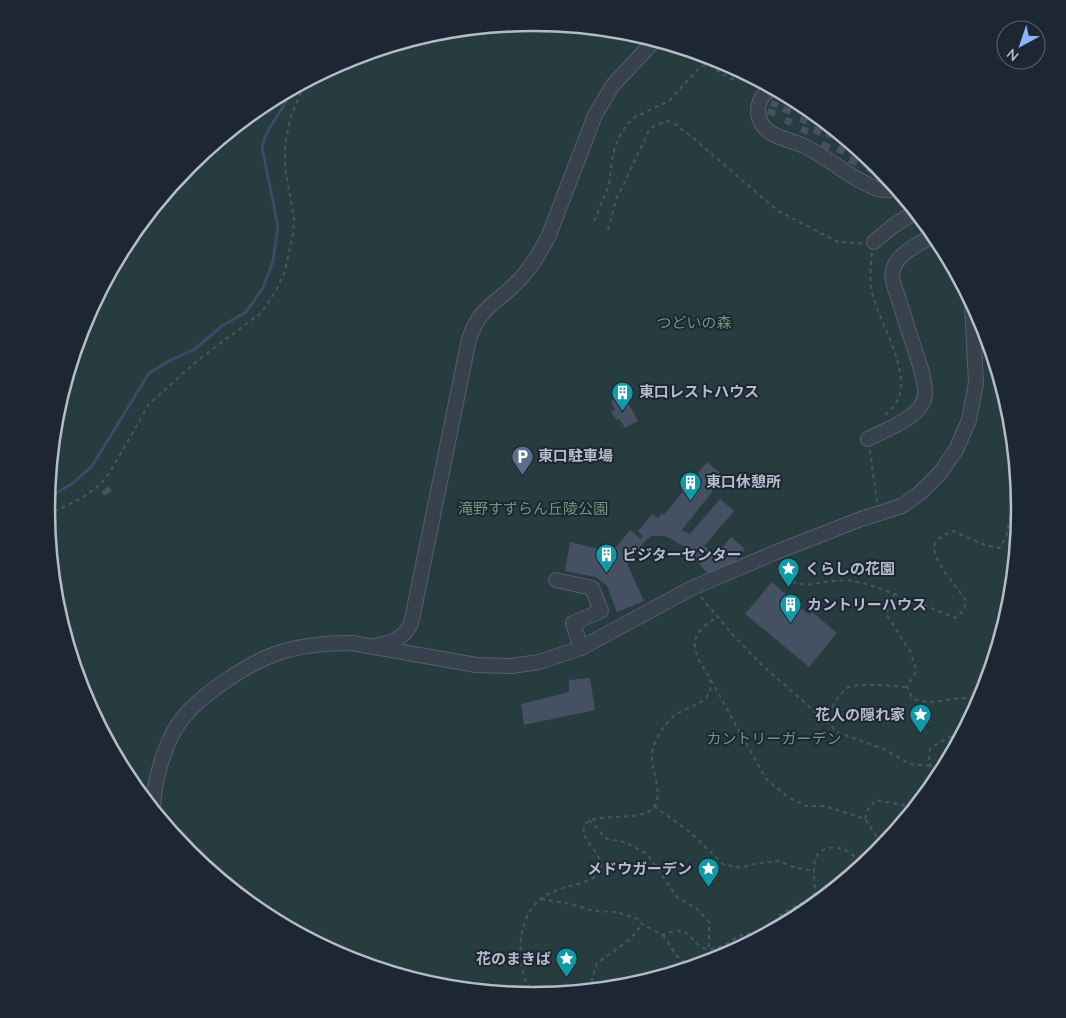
<svg xmlns="http://www.w3.org/2000/svg" width="1066" height="1018" viewBox="0 0 1066 1018" font-family="Quicksand,'Noto Sans JP',sans-serif">
<style>
.green{fill:#263c3f}
.lines{fill:none;stroke-linecap:round;stroke-linejoin:round}
.stream{stroke:#394c67;stroke-width:3}
.building{fill:#455162}
.minor-casing{stroke:#565f6c;stroke-width:16}
.path{stroke:#44595c;stroke-width:2;stroke-dasharray:4 4;stroke-linecap:butt}
.minor{stroke:#38414e;stroke-width:14}
.labels{text-anchor:middle;stroke-width:4;stroke-linejoin:round;paint-order:stroke}
.park-label{font-size:15px;fill:#6b9a76;stroke:#1d2633}
.poi-label{font-size:15px;font-weight:bold;fill:#b4bcc9;stroke:#1d2633;text-anchor:start}
.rim{fill:none;stroke:#b4bcc9;stroke-width:2.5}
</style>
<rect width="100%" height="100%" fill="#242f3e"/>
<circle class="green" cx="533" cy="509" r="485"/>
<g class="lines">
<path class="stream" d="M48,498L73,483L92,466L149,373L171,360L195,349L222,326L246,312L263,288L273,261L278,226L262,147C267,124 284,112 291,90"/>
</g>
<g class="building">
<path d="M772,100L779,103L777,108L770,106Z"/>
<path d="M784,106L792,108L789,115L782,112Z"/>
<path d="M769,108L777,111L774,117L766,114Z"/>
<path d="M801,116L808,119L806,125L799,122Z"/>
<path d="M786,117L793,119L790,126L784,123Z"/>
<path d="M802,126L809,128L807,135L800,132Z"/>
<path d="M815,126L822,129L820,136L813,133Z"/>
<path d="M828,127L836,131L833,139L825,136Z"/>
<path d="M823,141L831,145L827,153L819,150Z"/>
<path d="M839,145L846,148L843,155L836,152Z"/>
<path d="M852,146L859,150L856,156L850,153Z"/>
<path d="M851,156L858,159L856,166L848,163Z"/>
<path d="M868,165L875,168L873,174L866,171Z"/>
<path d="M882,171L888,179L887,181L879,177Z"/>
<path d="M623,394L638,421L625,428L619,419L616,420L611,412L615,410L611,401Z"/>
<path d="M707,462L720,473L712,484L716,487L682,530L690,534L720,499L734,511L704,546L716,555L731,537L745,549L730,567L711,578L685,547L671,539L664,536H652L645,541L627,564L644,601L617,612L607,586L596,577L565,571L570,542L612,552L630,530L641,539L643,536L638,531L652,514L658,518L662,513L664,515Z"/>
<path d="M108,486L112,491L104,496L101,492Z"/>
<path d="M772,582L809,615L812,612L837,633L809,667L745,614Z"/>
<path d="M590,678L595,710L524,725L521,704L569,692V680Z"/>
</g>
<g class="lines">
<defs>
<g id="minor">
<path d="M772,88C758,96 753,113 764,127C772,137 790,140 802,145C829,157 850,179 878,189C884,191 891,190 897,189"/>
<path d="M874,242L893,226L915,212"/>
<path d="M868,439C885,430 923,417 925,395C926,387 923,380 922,372L894,285C893,280 891,274 893,270C898,252 920,244 934,235"/>
<path d="M556,580L592,588L601,611L573,623L581,648"/>
<path d="M379,645C394,642 404,637 411,624L469,339C481,304 499,303 521,278C533,265 541,251 549,235L595,115L613,85L655,40"/>
<path d="M153,810C153,784 164,745 179,723C198,696 249,662 281,652C303,645 329,643 352,643L476,665L512,666L539,662L581,648L692,588L774,553L861,519L902,506L921,492L940,473L956,450L969,420L976,383L972,304"/>
</g>
</defs>
<use href="#minor" class="minor-casing"/>
<g class="path">
<path d="M594,221L609,185L613,154L618,139L627,124L635,117L669,101L701,66L708,65L731,79L735,78L738,73L737,69"/>
<path d="M608,230L616,199L624,184L648,132L654,126L667,121L675,124L693,138L778,211L838,242L859,243L862,244"/>
<path d="M872,253C871,265 869,280 872,292C878,322 914,373 896,403C893,408 887,413 883,418"/>
<path d="M870,450L877,502"/>
<path d="M47,515L82,498L101,484L113,467L149,404L198,360L261,313L276,291L285,271L293,234L294,219L285,167V145L290,119L305,82"/>
<path d="M779,563L789,581L806,585L824,582L847,580L867,584L917,602L955,618L964,610L966,601C959,588 926,555 936,541C940,536 947,534 953,531L985,545L999,548L1006,538L1013,502L1018,494"/>
<path d="M895,594L888,604L887,615L911,653L916,671L907,687L912,698C937,709 951,693 973,700"/>
<path d="M701,597L734,636L761,664L839,733L884,749L910,764L930,766L942,771"/>
<path d="M709,676C701,664 688,646 699,632C703,626 712,621 718,617"/>
<path d="M711,680L766,779L788,797L806,806H825L865,819L883,846"/>
<path d="M824,721C830,712 839,693 847,688C860,682 892,686 907,687"/>
<path d="M935,783L929,759L930,749C940,741 962,732 968,723"/>
<path d="M654,806L691,833L723,864L741,868L754,864L779,861L796,868L815,871"/>
<path d="M865,819L868,809L876,800L914,807"/>
<path d="M589,820L607,839L625,842L647,854L677,897L698,910L709,922V949"/>
<path d="M541,899L571,904L594,911L616,912L638,919L642,924L663,935C695,920 688,949 710,949C729,949 740,926 761,936"/>
<path d="M772,930L778,916L814,896C816,885 812,871 815,860C819,847 834,845 845,850C853,854 857,860 865,863"/>
<path d="M663,935L677,956L691,967"/>
<path d="M594,990L592,979L597,963L625,943L635,934L642,924"/>
<path d="M535,995C532,990 527,985 525,979C516,955 519,914 542,898C545,895 551,893 555,891C566,886 590,883 597,875C612,859 580,843 584,827C587,811 638,822 651,810C666,796 651,774 652,756C652,748 655,742 659,735C664,725 672,716 682,711C690,707 703,703 708,695C712,690 711,683 709,677"/>
</g>
<use href="#minor" class="minor"/>
</g>
<defs>
<symbol id="building-pin" viewBox="-11 -11 22 30"><path d="M0 17L-7.5 6A9.5 9.5 0 1 1 7.5 6Z" fill="#0f9aa8" stroke="#1d2633"/><path d="M-4-6H4V6H1V3H-1V6H-4ZM-2.5-4.3h1.7v1.8h-1.7ZM.8-4.3h1.7v1.8H.8ZM-2.5-1h1.7V.8h-1.7ZM.8-1h1.7V.8H.8Z" fill="#fff"/></symbol>
<symbol id="parking-pin" viewBox="-11 -11 22 30"><path d="M0 17L-7.5 6A9.5 9.5 0 1 1 7.5 6Z" fill="#5c6f8a" stroke="#1d2633"/><path d="M-3.5-5.5H1a3.5 3.5 0 0 1 0 7H-1V5.5H-3.5ZM-1-3.4V-.6H.8a1.4 1.4 0 0 0 0-2.8Z" fill="#fff"/></symbol>
<symbol id="sight-pin" viewBox="-11 -11 22 30"><path d="M0 17L-7.5 6A9.5 9.5 0 1 1 7.5 6Z" fill="#0f9aa8" stroke="#1d2633"/><path d="M0-6L1.8-2.2L6-1.7L2.9 1.2L3.7 5.4L0 3.3L-3.7 5.4L-2.9 1.2L-6-1.7L-1.8-2.2Z" fill="#fff"/></symbol>
</defs>
<g fill-rule="evenodd">
<use href="#building-pin" x="610" y="380" width="25" height="34"/>
<use href="#parking-pin" x="510" y="444" width="25" height="34"/>
<use href="#building-pin" x="678" y="470" width="25" height="34"/>
<use href="#building-pin" x="594" y="542" width="25" height="34"/>
<use href="#sight-pin" x="776" y="556" width="25" height="34"/>
<use href="#building-pin" x="778" y="592" width="25" height="34"/>
<use href="#sight-pin" x="908" y="702" width="25" height="34"/>
<use href="#sight-pin" x="696" y="856" width="25" height="34"/>
<use href="#sight-pin" x="554" y="946" width="25" height="34"/>
</g>
<g class="labels">
<g class="park-label">
<text x="694" y="328">つどいの森</text>
<text x="533" y="514">滝野すずらん丘陵公園</text>
<text x="774" y="744">カントリーガーデン</text>
</g>
<g class="poi-label">
<text x="639" y="397">東口レストハウス</text>
<text x="538" y="461">東口駐車場</text>
<text x="706" y="487">東口休憩所</text>
<text x="622" y="560">ビジターセンター</text>
<text x="805" y="574">くらしの花園</text>
<text x="807" y="610">カントリーハウス</text>
<text x="905" y="720" text-anchor="end">花人の隠れ家</text>
<text x="692" y="874" text-anchor="end">メドウガーデン</text>
<text x="551" y="964" text-anchor="end">花のまきば</text>
</g>
</g>
<path d="M0 0H1066V1018H0ZM55 509a478 478 0 1 1 956 0a478 478 0 1 1-956 0Z" fill="#1d2633" fill-rule="evenodd"/>
<path class="rim" d="M55 509a478 478 0 1 1 956 0a478 478 0 1 1-956 0Z"/>
<g transform="translate(1021 45) rotate(220)"><circle r="24" fill="#1d2633" stroke="#59626f"/>
<path d="M0-4L9 19L0 12L-9 19Z" fill="#8ab4f8"/>
<text y="-8" font-size="14" font-weight="bold" text-anchor="middle" fill="#b4bcc9">N</text>
</g>
</svg>
